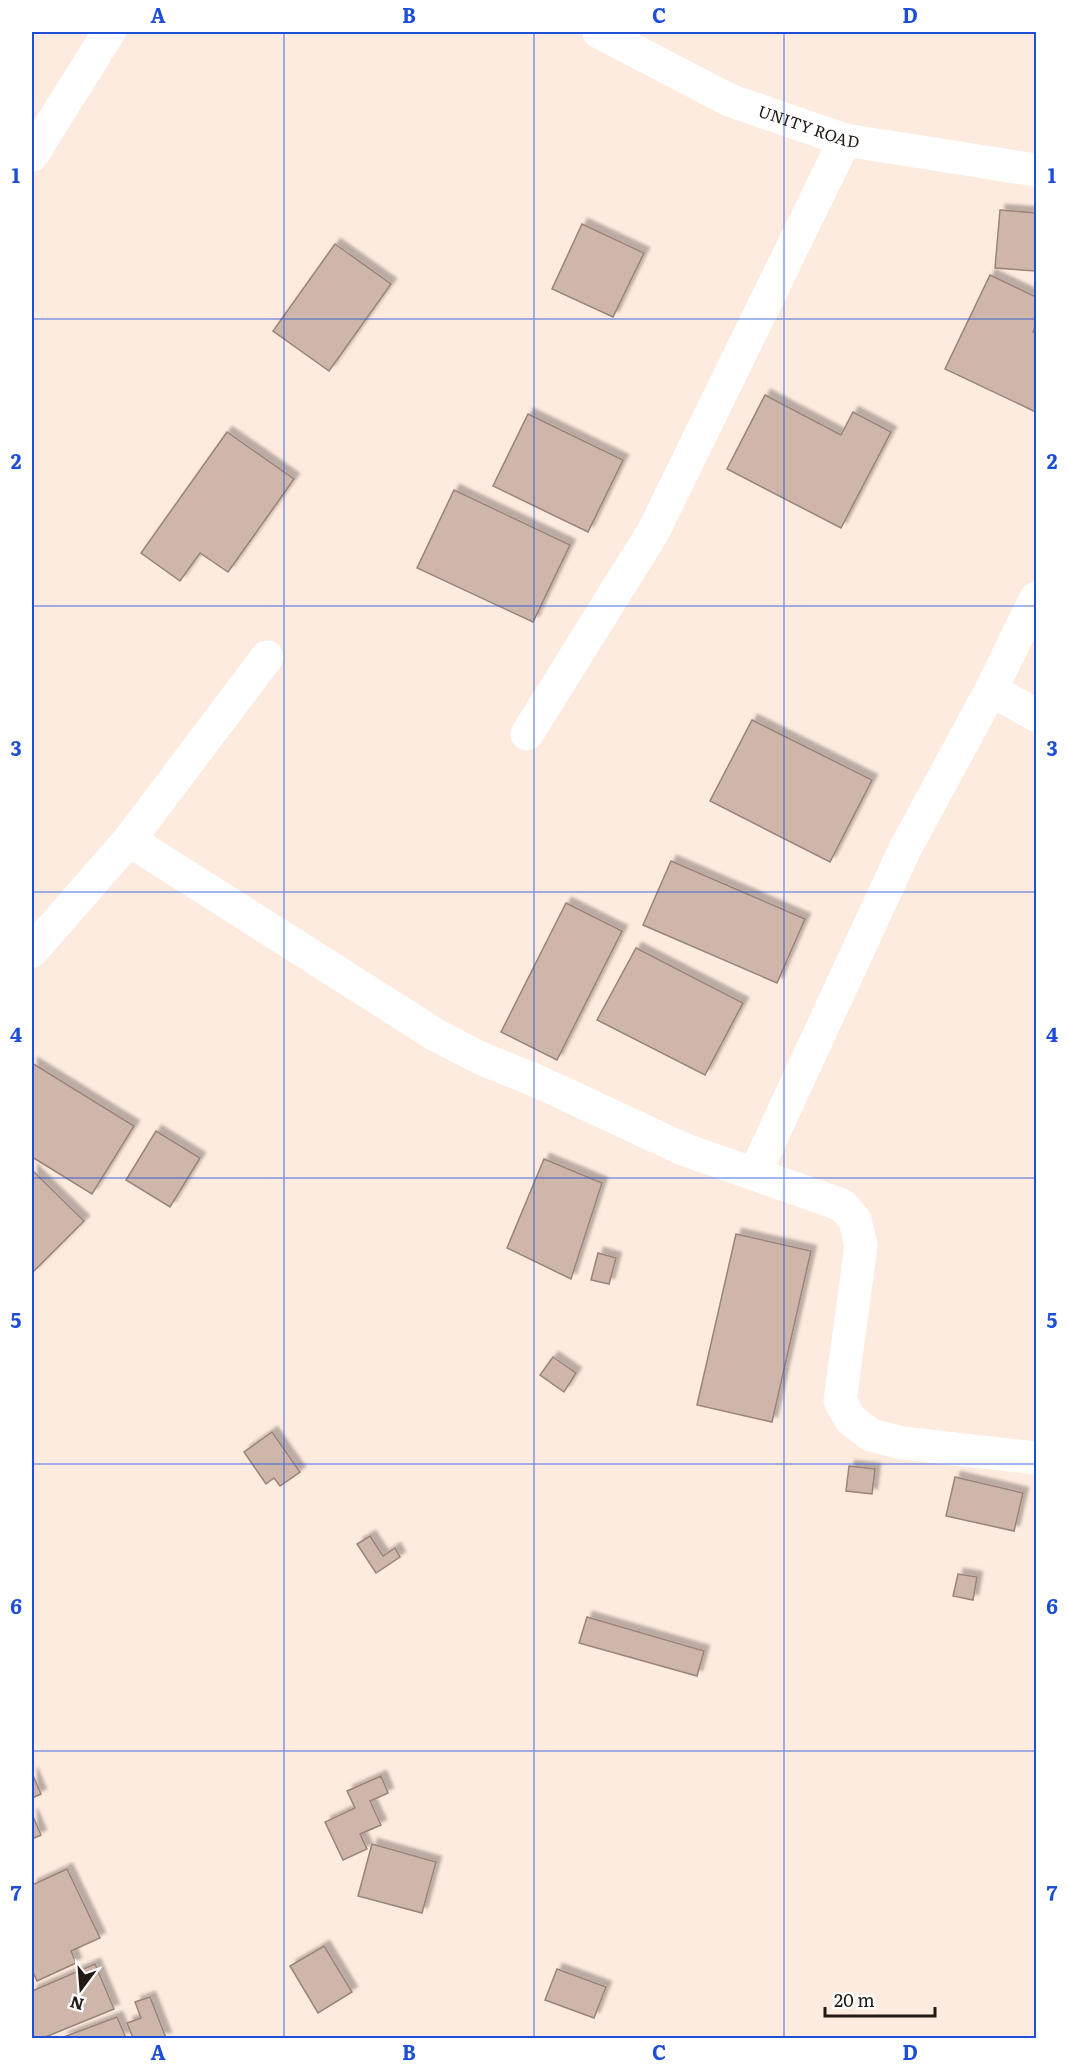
<svg xmlns="http://www.w3.org/2000/svg" width="1068" height="2070" viewBox="0 0 1068 2070" font-family="Literata,serif">
<style>
.building{fill:#cfb6ab;stroke:#9b8379;stroke-width:1.5;filter:url(#shadow)}
.lines{fill:none;stroke-linecap:round;stroke-linejoin:round}
.minor{stroke:#fff;stroke-width:33}
.grid{fill:none;stroke:#1d4ed8;stroke-width:1.5;stroke-opacity:0.55}
.labels{text-anchor:middle;stroke-width:5;stroke-linejoin:round;paint-order:stroke}
.street-label{font-size:16px;fill:#221914;stroke:#fff}
.neatline{fill:none;stroke:#1d4ed8;stroke-width:2}
.grid-label{font-size:20px;text-anchor:middle;font-weight:bold;fill:#1d4ed8}
</style>
<defs>
<filter id="shadow"><feDropShadow dx="5.5" dy="-5.5" stdDeviation="1.5" flood-color="#0004"/></filter>
</defs>
<rect width="100%" height="100%" fill="#feebdf"/>
<g class="building">
<path d="M1000,210L1036,213L1035,271L995,268Z"/>
<path d="M582,224L644,253L613,317L552,289Z"/>
<path d="M335,244L391,284L329,371L273,331Z"/>
<path d="M990,275L1036,297V325L1033,332L1036,334V412L945,369Z"/>
<path d="M765,395L841,435L853,412L891,432L841,528L727,469Z"/>
<path d="M528,414L623,460L588,532L493,486Z"/>
<path d="M227,432L294,479L228,572L200,553L180,581L141,553Z"/>
<path d="M454,490L570,545L533,622L417,568Z"/>
<path d="M752,720L872,780L830,862L710,801Z"/>
<path d="M671,861L805,919L777,983L643,925Z"/>
<path d="M566,903L622,931L557,1060L501,1032Z"/>
<path d="M636,948L743,1003L705,1075L597,1020Z"/>
<path d="M32,1063L134,1126L92,1194L32,1157Z"/>
<path d="M156,1131L200,1158L170,1207L126,1180Z"/>
<path d="M544,1159L602,1183L571,1279L507,1248Z"/>
<path d="M32,1170L84,1221L32,1273Z"/>
<path d="M736,1234L811,1251L772,1422L697,1405Z"/>
<path d="M598,1253L616,1258L609,1284L591,1280Z"/>
<path d="M553,1357L576,1373L564,1392L540,1375Z"/>
<path d="M272,1432L300,1472L280,1486L274,1478L266,1484L244,1452Z"/>
<path d="M849,1466L875,1469L872,1494L846,1491Z"/>
<path d="M955,1477L1023,1493L1014,1531L946,1516Z"/>
<path d="M370,1536L383,1556L395,1548L400,1557L376,1573L357,1544Z"/>
<path d="M958,1574L977,1577L973,1600L953,1596Z"/>
<path d="M587,1617L704,1651L697,1676L579,1643Z"/>
<path d="M32,1773L41,1794L32,1798Z"/>
<path d="M381,1776L388,1793L370,1801L381,1825L360,1834L367,1849L343,1860L325,1822L355,1808L347,1791Z"/>
<path d="M32,1814L41,1835L32,1839Z"/>
<path d="M372,1844L436,1862L422,1913L358,1896Z"/>
<path d="M67,1869L100,1938L71,1951L76,1963L37,1981L32,1970V1885Z"/>
<path d="M324,1946L352,1992L318,2013L290,1966Z"/>
<path d="M95,1964L114,2009L43,2038H32V1991Z"/>
<path d="M557,1969L606,1987L594,2018L545,2000Z"/>
<path d="M150,1997L166,2038H133L127,2023L141,2018L135,2002Z"/>
<path d="M117,2017L126,2038H61Z"/>
</g>
<g class="lines">
<g class="minor">
<path id="s1" d="M599,32L729,100L845,140L1036,170"/>
<path d="M32,155L109,32"/>
<path d="M991,690L1036,715"/>
<path d="M527,734L653,532L845,140"/>
<path d="M129,840L436,1035L480,1058L537,1081L683,1149L842,1205L855,1220L861,1246L840,1401L851,1420L871,1435L902,1443L1036,1458"/>
<path d="M32,951L129,840L267,657"/>
<path d="M755,1173L905,849L991,690L1036,598"/>
</g>
</g>
<path class="grid" d="M284,32V2038M534,32V2038M784,32V2038M32,319H1036M32,606H1036M32,892H1036M32,1178H1036M32,1464H1036M32,1751H1036"/>
<g class="labels">
<g class="street-label">
<text dy="6" stroke="none"><textPath href="#s1" startOffset="231">UNITY ROAD</textPath></text>
</g>
</g>
<rect width="1068" height="2070" fill="none" stroke="#ffffff" stroke-width="66"/>
<g transform="translate(81 1989) rotate(196)" stroke="#ffffff" stroke-width="4.5" paint-order="stroke">
<path d="M0-4.5L10 22L0 15L-10 22Z" fill="#221914"/>
<text y="-9" font-size="16" font-weight="bold" text-anchor="middle" fill="#221914">N</text>
</g>
<path d="M825 2007v9h110v-9" fill="none" stroke="#221914" stroke-width="3"/>
<text x="834" y="2007" font-size="18" fill="#221914" stroke="#ffffff" stroke-width="4.5" paint-order="stroke">20 m</text>
<rect x="33" y="33" width="1002" height="2004" class="neatline"/>
<g class="grid-label">
<text x="158" y="23">A</text>
<text x="409" y="23">B</text>
<text x="659" y="23">C</text>
<text x="910" y="23">D</text>
<text x="16" y="183">1</text>
<text x="1052" y="183">1</text>
<text x="16" y="469">2</text>
<text x="1052" y="469">2</text>
<text x="16" y="756">3</text>
<text x="1052" y="756">3</text>
<text x="16" y="1042">4</text>
<text x="1052" y="1042">4</text>
<text x="16" y="1328">5</text>
<text x="1052" y="1328">5</text>
<text x="16" y="1614">6</text>
<text x="1052" y="1614">6</text>
<text x="16" y="1901">7</text>
<text x="1052" y="1901">7</text>
<text x="158" y="2060">A</text>
<text x="409" y="2060">B</text>
<text x="659" y="2060">C</text>
<text x="910" y="2060">D</text>
</g>
</svg>
